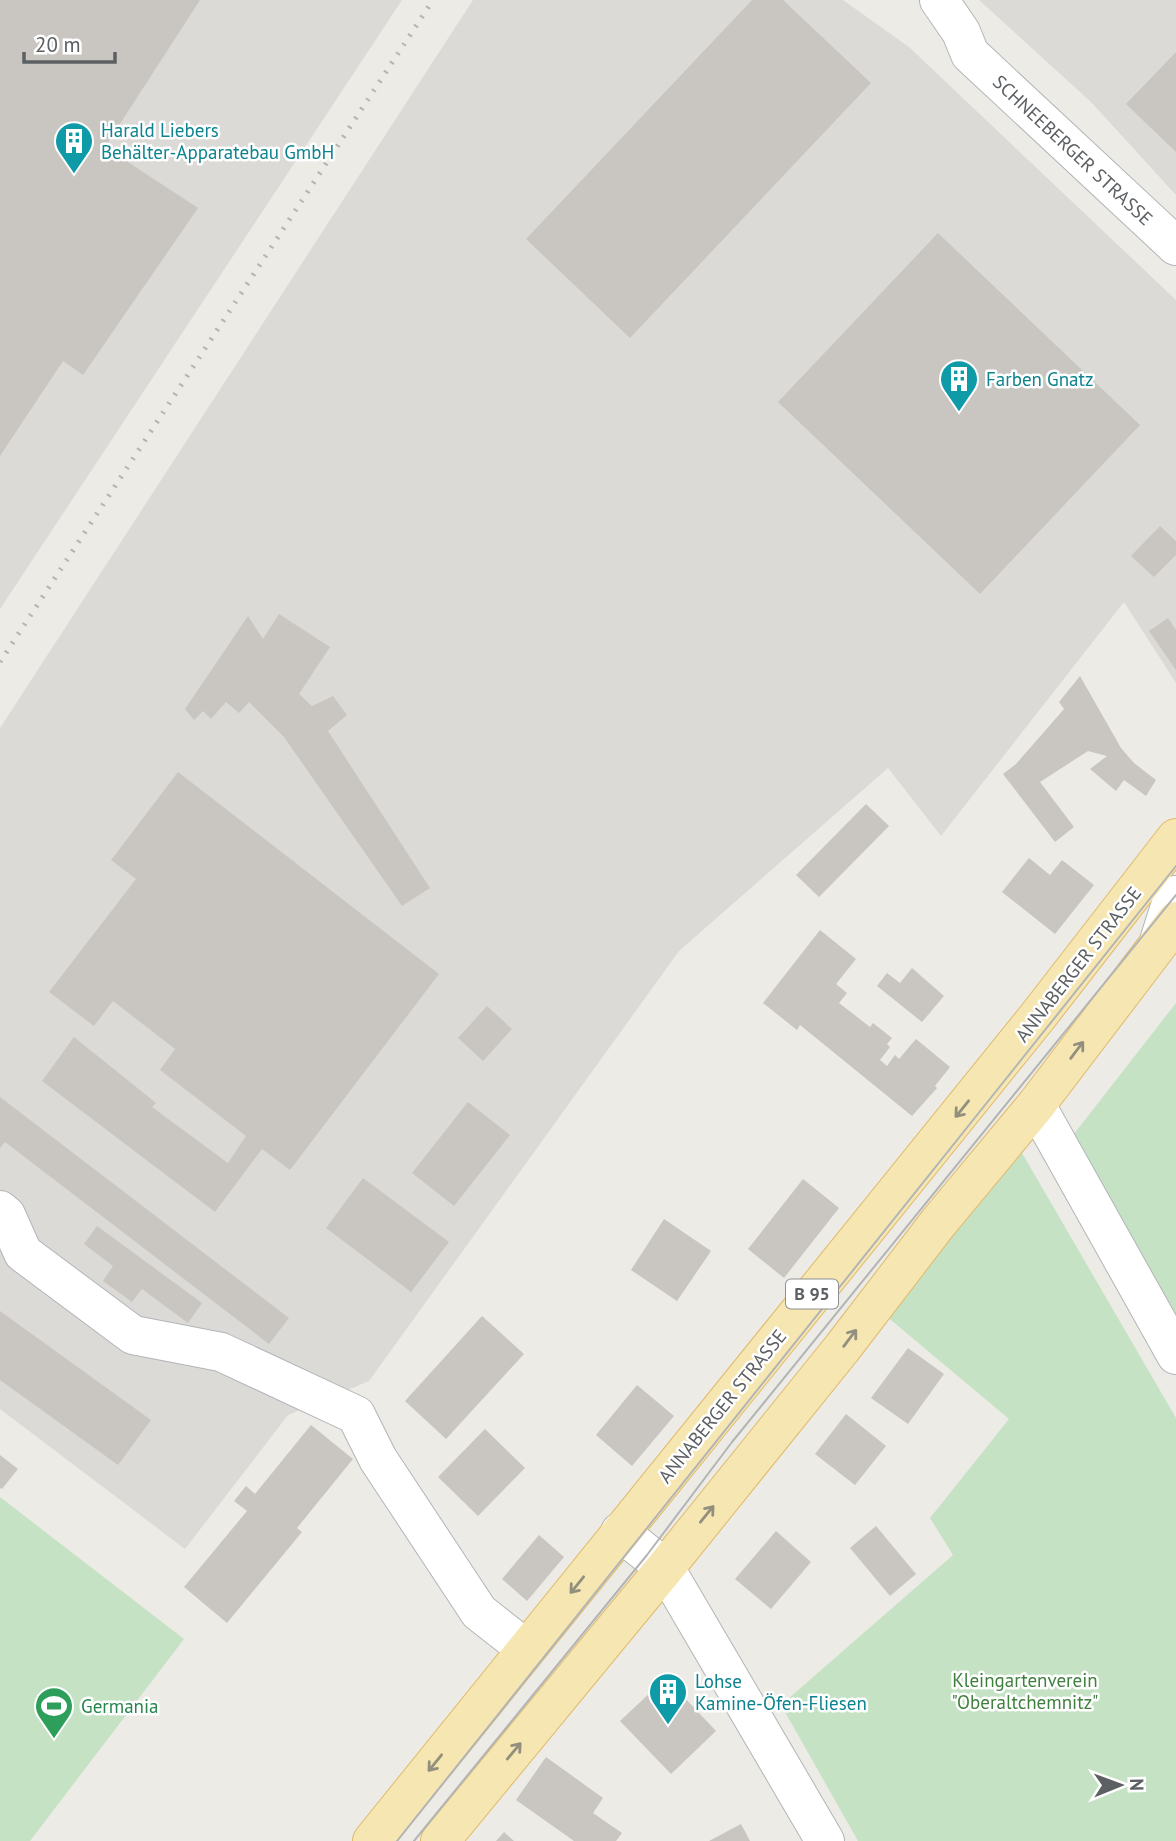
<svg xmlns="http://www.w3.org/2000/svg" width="1176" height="1841" viewBox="0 0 1176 1841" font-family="'PT Sans',sans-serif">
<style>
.industrial{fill:#dcdad7}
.green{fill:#c6e2c4}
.building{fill:#c9c6c1}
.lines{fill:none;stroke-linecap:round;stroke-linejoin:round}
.minor-casing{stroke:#b2b5b8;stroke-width:40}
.major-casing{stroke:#e1b96a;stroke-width:40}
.minor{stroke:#fff;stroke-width:38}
.major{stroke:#f6e6b1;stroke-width:38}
.tram{stroke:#b3b4b4;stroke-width:2}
.rail{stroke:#b3b4b4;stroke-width:5;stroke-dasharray:2 9;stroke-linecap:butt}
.oneway{stroke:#938f7e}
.labels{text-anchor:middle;stroke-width:5;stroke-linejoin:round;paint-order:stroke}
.shield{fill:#fff;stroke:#8e9092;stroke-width:2}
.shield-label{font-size:18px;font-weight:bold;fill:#5d6063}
.culture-label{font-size:19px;fill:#0d838f;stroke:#fff;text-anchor:start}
.street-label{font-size:19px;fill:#5d6063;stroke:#fff}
.park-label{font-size:19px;fill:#40803f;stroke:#fff}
.leisure-label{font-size:19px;fill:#27864d;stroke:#fff;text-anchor:start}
</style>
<rect width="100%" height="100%" fill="#edebe5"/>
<g class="industrial">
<path d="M0,0H402L0,609Z"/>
<path d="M473,0H843L909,47L1176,300V683L1124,602L941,836L888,768L679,951L369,1381L288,1415L185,1549L0,1409V728Z"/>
<path d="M979,0H1176V195L1091,102Z"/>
</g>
<g class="green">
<path d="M1176,1003V1319L1074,1134Z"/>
<path d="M1022,1153L1176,1418V1841H858L781,1705L953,1555L930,1518L1009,1419L879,1310Z"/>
<path d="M0,1497L184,1639L30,1841H0Z"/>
</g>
<g class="building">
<path d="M0,0H200L105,147L198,208L83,375L63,361L0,456Z"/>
<path d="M752,0H783L871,83L630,338L526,239Z"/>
<path d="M1176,52V152L1126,104Z"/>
<path d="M938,233L1140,425L980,594L778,402Z"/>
<path d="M1160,526L1176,541V555L1154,577L1131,556Z"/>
<path d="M279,614L330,647L299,694L312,706L333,696L347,715L328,731L430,888L402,906L284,737L249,702L239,713L226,702L211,719L203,711L194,720L185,709L248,616L263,639Z"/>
<path d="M1168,618L1176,630V670L1149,631Z"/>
<path d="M1080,676L1121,748L1134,763L1156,780L1146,796L1124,780L1116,791L1090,769L1107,756L1088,751L1040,782L1074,827L1055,842L1003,774L1016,764L1064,709L1059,702Z"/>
<path d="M178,772L439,974L290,1170L262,1149L215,1212L42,1081L74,1037L156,1103L152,1107L228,1163L246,1136L160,1070L175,1049L113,1001L94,1026L49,992L136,879L111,860Z"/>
<path d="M866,804L889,826L819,897L796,875Z"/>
<path d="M1029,858L1050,875L1062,860L1094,885L1055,934L1002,892Z"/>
<path d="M820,930L856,959L836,984L847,993L839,1003L870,1027L873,1023L892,1038L887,1044L890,1047L880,1060L887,1066L895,1055L899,1059L916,1039L950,1067L935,1086L937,1088L912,1116L800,1025L797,1030L763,1003Z"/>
<path d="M912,968L944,996L922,1022L877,986L887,973L900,983Z"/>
<path d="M487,1006L512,1029L483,1061L458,1038Z"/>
<path d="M0,1097L289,1318L269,1344L5,1142L0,1148Z"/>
<path d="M468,1102L510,1135L454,1206L412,1173Z"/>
<path d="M363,1178L449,1242L411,1292L326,1228Z"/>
<path d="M803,1179L839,1208L784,1278L748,1249Z"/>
<path d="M664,1219L711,1251L677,1301L631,1270Z"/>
<path d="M97,1226L202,1303L188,1323L142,1289L132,1302L103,1281L113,1266L84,1244Z"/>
<path d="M0,1311L151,1420L118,1465L0,1380Z"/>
<path d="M482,1316L524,1354L446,1439L405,1401Z"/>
<path d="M908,1348L944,1374L908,1424L871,1398Z"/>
<path d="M637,1385L674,1416L632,1466L596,1435Z"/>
<path d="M846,1414L886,1446L855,1485L815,1454Z"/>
<path d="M311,1425L353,1459L297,1528L302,1532L227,1623L184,1587L247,1511L234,1501L246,1486L255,1494Z"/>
<path d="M485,1429L525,1468L478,1516L438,1477Z"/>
<path d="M0,1455L18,1469L2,1489L0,1488Z"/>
<path d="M876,1526L916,1574L890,1596L850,1548Z"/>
<path d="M776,1531L811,1562L771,1609L735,1579Z"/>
<path d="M539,1535L564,1557L527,1601L502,1579Z"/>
<path d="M666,1678L716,1731L671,1774L620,1721Z"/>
<path d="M546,1757L603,1798L593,1813L622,1833L616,1841H574L516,1800Z"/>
<path d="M741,1824L750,1841H709Z"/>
<path d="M504,1832L514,1841H496Z"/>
</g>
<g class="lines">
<defs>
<g id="minor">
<path d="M939,0L961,32L970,54L1176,246"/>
<path d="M1159,941L1172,900L1176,895"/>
<path d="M1036,1105L1176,1355"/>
<path d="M0,1210L6,1215L23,1253L133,1335L221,1352L356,1415L378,1459L479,1612L526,1649"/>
<path d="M620,1532L665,1568L825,1841"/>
</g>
<g id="major">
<path d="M372,1841L1038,1016L1176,838"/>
<path d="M440,1841L665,1568L843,1347L938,1223L1036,1105L1176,921"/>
</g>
</defs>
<use href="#minor" class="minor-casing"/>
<use href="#major" class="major-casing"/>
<use href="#minor" class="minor"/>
<use href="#major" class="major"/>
<g class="tram">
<path d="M397,1841L1176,866"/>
<path d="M414,1841L647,1555L732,1442L1176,895"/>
</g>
<path class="rail" d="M0,662L433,0"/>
</g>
<defs><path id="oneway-shaft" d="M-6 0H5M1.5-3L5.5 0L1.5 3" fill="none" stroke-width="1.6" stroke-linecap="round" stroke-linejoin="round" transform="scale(1.75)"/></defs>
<g class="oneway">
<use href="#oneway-shaft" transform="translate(1077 1050) rotate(-53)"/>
<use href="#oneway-shaft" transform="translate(962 1109) rotate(129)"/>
<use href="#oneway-shaft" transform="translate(850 1338) rotate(-53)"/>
<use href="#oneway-shaft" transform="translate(707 1514) rotate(-51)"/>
<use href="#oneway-shaft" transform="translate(577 1585) rotate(129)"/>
<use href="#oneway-shaft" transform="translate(514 1751) rotate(-50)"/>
<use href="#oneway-shaft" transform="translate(435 1763) rotate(129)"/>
</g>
<defs>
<symbol id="building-pin" viewBox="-11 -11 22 30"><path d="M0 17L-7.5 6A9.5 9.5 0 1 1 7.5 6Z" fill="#0f9aa8" stroke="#fff"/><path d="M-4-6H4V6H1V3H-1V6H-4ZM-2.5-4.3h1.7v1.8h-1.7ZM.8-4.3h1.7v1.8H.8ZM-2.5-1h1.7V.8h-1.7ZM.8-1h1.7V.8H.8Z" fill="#fff"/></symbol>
<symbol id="stadium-pin" viewBox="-11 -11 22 30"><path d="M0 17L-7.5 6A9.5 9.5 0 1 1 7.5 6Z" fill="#2e9e5b" stroke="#fff"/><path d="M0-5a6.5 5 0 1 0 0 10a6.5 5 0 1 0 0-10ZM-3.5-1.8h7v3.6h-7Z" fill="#fff"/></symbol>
</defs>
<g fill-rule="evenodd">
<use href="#building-pin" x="52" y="119" width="44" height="60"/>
<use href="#building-pin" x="937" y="357" width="44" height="60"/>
<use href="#building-pin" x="646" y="1670" width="44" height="60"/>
<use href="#stadium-pin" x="32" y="1684" width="44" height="60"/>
</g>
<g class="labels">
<rect class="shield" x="786" y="1279.5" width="52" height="29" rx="5"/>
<g class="shield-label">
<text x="812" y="1300">B 95</text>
</g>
<g class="culture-label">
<text x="101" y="137">Harald Liebers<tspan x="101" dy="22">Behälter-Apparatebau GmbH</tspan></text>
<text x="986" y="386">Farben Gnatz</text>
<text x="695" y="1688">Lohse<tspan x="695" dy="22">Kamine-Öfen-Fliesen</tspan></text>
</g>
<g class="street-label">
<text transform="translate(1073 150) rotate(43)" y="7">SCHNEEBERGER STRASSE</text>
<text transform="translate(1078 964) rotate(-52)" y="7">ANNABERGER STRASSE</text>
<text transform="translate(722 1406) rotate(-51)" y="7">ANNABERGER STRASSE</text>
</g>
<g class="park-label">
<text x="1025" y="1687">Kleingartenverein<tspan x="1025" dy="22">"Oberaltchemnitz"</tspan></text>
</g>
<g class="leisure-label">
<text x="81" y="1713">Germania</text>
</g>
</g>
<g transform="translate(1120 1785) rotate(89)" stroke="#ffffff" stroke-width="5" paint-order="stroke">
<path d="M0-5L12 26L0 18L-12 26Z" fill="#5d6063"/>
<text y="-10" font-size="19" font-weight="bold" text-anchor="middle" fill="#5d6063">N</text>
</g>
<path d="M24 52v10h91v-10" fill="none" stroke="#5d6063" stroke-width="3.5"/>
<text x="35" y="52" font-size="21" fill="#5d6063" stroke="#ffffff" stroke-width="5" paint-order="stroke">20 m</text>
</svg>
